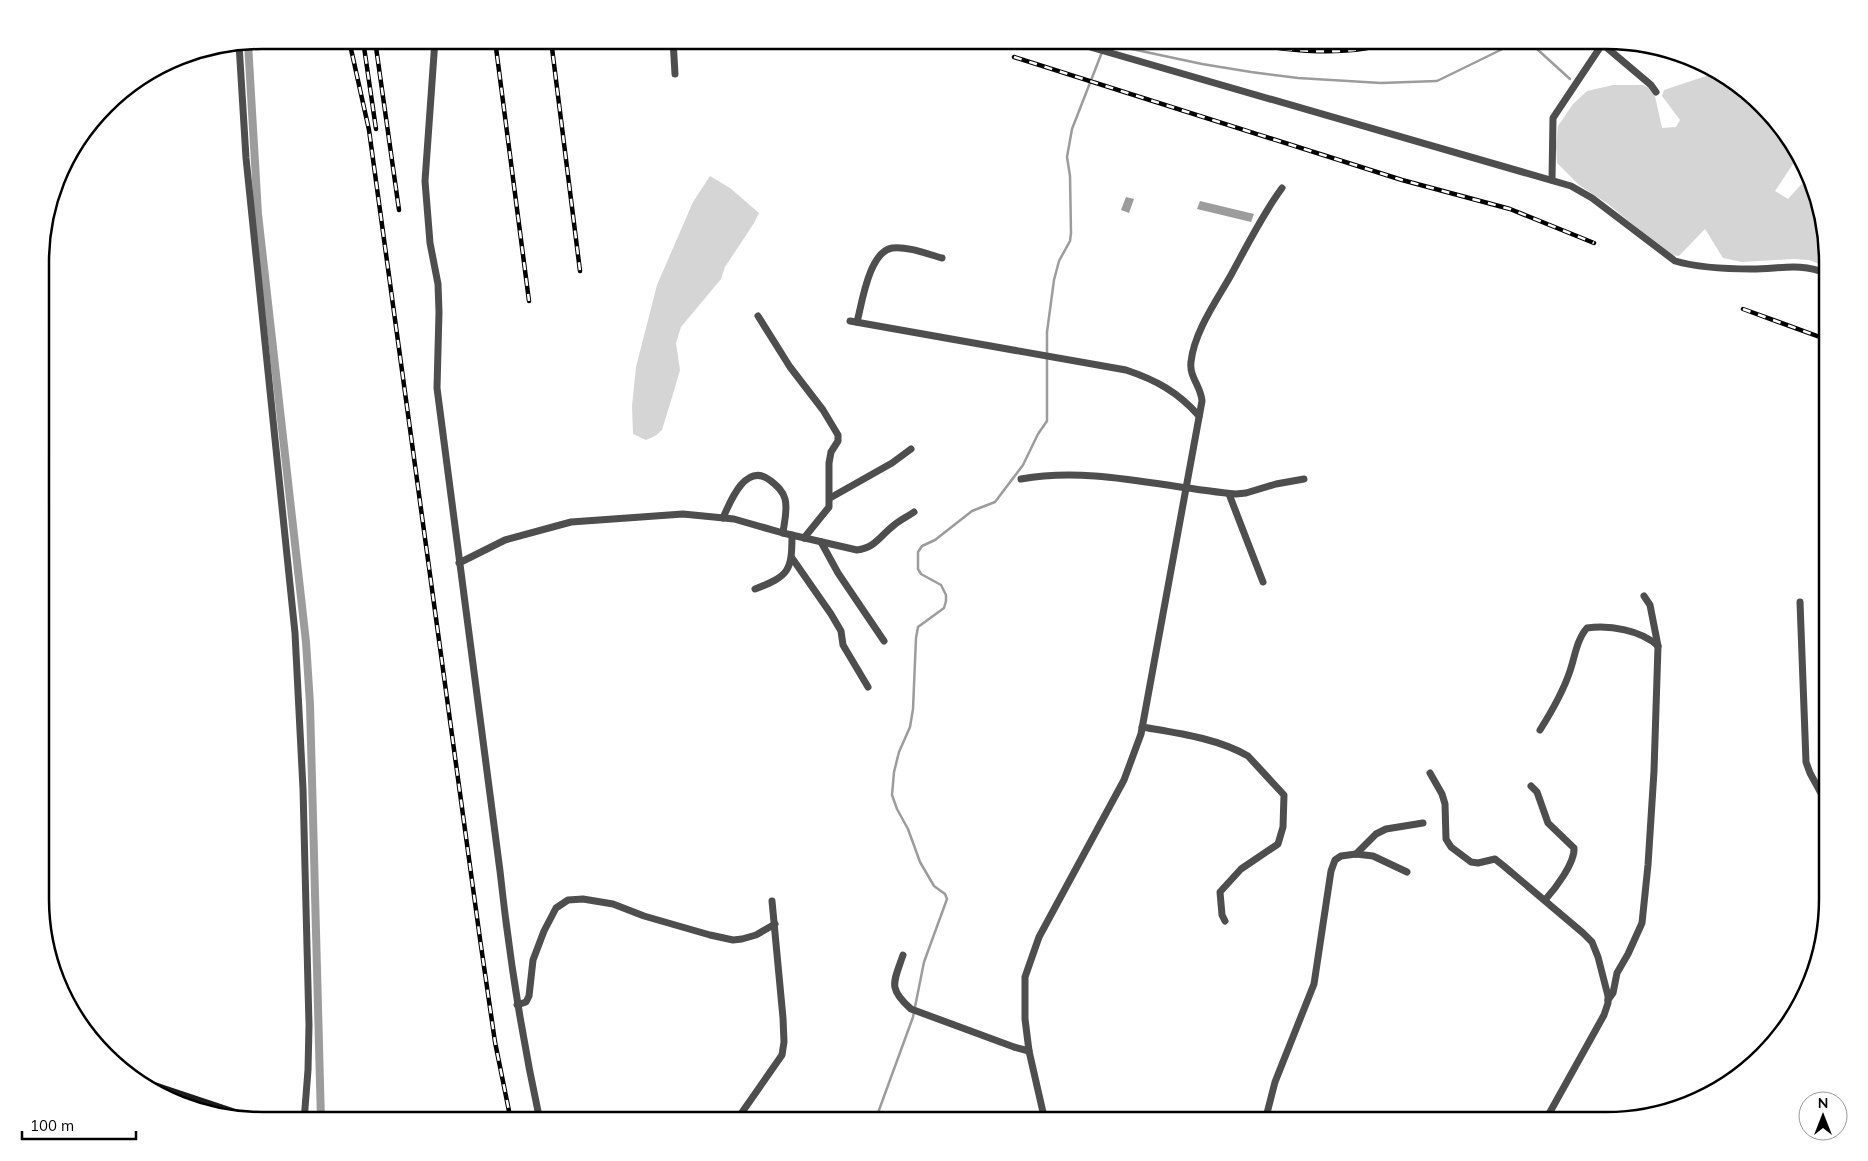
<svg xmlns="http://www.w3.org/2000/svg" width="1868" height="1161" viewBox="0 0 1868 1161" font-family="Mulish,sans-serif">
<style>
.green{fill:#d5d5d5}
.water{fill:#9c9c9c}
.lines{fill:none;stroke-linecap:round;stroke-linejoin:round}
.stream{stroke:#9c9c9c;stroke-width:2.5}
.canal{stroke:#9c9c9c;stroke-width:8}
.street{stroke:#4e4e4e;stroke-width:7}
.secondary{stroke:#1b1b1b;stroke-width:10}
.rail-casing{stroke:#000;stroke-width:4.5}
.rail{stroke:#fff;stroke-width:2.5;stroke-dasharray:8;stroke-linecap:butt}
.rim{fill:none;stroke:#000;stroke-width:2.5}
</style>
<rect width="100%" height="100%" fill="#fff"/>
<g class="green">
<path d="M1718,72L1729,77L1798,151L1795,161L1775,191L1788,199L1807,178L1828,247V267L1809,260L1793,259L1742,262L1723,258L1705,229L1679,256L1670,255L1608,204L1579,185L1557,163L1556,146L1558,126L1573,104L1587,91L1613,85H1643L1649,88L1655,96L1662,128L1676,127L1680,120L1662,96L1664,90Z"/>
<path d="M710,176L730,188L759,213L754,223L725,267L721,279L681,327L676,343L680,370L673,394L662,430L655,436L646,440L633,434L632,406L636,367L657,285L693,202Z"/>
</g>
<g class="water">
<path d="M1126,197L1134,199L1129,213L1121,210Z"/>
<path d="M1200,201L1254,214L1251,222L1197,209Z"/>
</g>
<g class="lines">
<g class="stream">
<path d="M1527,40L1570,79"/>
<path d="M875,1121L913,1017L924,962L947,899L945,894L934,886L920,862L908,829L897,809L892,795L894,772L899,752L910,727L913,709L916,638L918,627L944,608L946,601V595L941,585L921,574L918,569V552L922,546L935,540L972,511L995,502L1023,465L1038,434L1047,421V332L1054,280L1059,261L1070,241L1071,233L1070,176L1067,157L1072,129L1104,47L1107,45H1113L1202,64L1251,72L1298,78L1381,83L1437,81L1521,40"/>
</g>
<path class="canal" d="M248,43L258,214L306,642L310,704L321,1121"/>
<g class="street">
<path d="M435,40L425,181L430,243L438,284L439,312L437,388L500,871C509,955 522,1038 540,1121"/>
<path d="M673,40L675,74"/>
<path d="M1066,40L1571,186L1592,198L1675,261C1699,268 1726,269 1752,269C1780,269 1800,262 1828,274"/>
<path d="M1583,40L1590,46L1606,47L1651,85L1656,92"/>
<path d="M239,44L246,158L295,633L303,789L309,1025L308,1070L304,1121"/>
<path d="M1552,180L1553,118L1605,40"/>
<path d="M758,316L790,367L823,410L838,435V441L831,452L829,463V507L804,538"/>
<path d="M850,321L1126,370C1156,380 1178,392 1199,416"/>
<path d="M857,322C862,303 869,252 892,248C908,246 927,254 942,258"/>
<path d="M1021,479C1092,466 1165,488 1236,494L1246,493L1276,484L1304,479"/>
<path d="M1229,494L1263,582"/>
<path d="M830,498L892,463L911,449"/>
<path d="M723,518C731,499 747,461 771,481C777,486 783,491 785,499C788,509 784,523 783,533"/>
<path d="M821,542L838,573L884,641"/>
<path d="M792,558L831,614L841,631L843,645L868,687"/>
<path d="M459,563L505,540L571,522L683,514L734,519L783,533L857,550C875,548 880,536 893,526C900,520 907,517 914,512"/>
<path d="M755,589C789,576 792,571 792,535"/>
<path d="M1800,602L1806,762L1810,773L1828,806"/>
<path d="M1142,727C1177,733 1217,738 1248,756L1284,795L1283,827L1278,844L1241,869L1220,892L1222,915L1225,921"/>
<path d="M1540,730C1552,711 1563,692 1570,671C1575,656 1577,639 1587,628C1610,625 1641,630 1658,646"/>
<path d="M1430,773L1442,794L1445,804L1446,839L1451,847L1471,862L1478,863L1495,859L1505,867L1583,933L1592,942L1598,957L1608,996V1003L1604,1015L1545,1121"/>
<path d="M1531,786L1537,792L1548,823L1574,848C1575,863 1555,889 1545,900"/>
<path d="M1356,854L1376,834L1386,829L1423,823"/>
<path d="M903,955C894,982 887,988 911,1009L1014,1047L1029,1051"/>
<path d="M1608,1000L1613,993L1617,973L1628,954L1642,923L1648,865L1654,771L1658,646L1650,605L1644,596"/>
<path d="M517,1005L526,1002L529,996L533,960L544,931L556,908L568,900L583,899L613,904L644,916L710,935L733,940L742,939L756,935L775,924"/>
<path d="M736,1121L782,1055L784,1042L783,1018L772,901"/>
<path d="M1045,1121L1029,1051L1025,1019V977L1039,937L1124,780L1141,734L1202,401C1201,386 1189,377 1191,362C1194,332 1217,300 1231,275C1247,246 1262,215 1282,188"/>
<path d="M1265,1121L1275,1082L1314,984L1331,871L1335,860L1341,856L1356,854L1373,856L1407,872"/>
</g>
<path class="secondary" d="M136,1081L253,1120"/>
<defs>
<g id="rail">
<path d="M349,40L369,130L480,939L495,1042L511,1121"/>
<path d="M363,40L376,129"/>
<path d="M375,40L399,210"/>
<path d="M495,40L529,301"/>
<path d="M551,40L580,271"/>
<path d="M1237,40C1287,52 1349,58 1398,40"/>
<path d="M1014,57L1402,180L1510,209L1594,243"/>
<path d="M1743,309L1828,340"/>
</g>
</defs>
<use href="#rail" class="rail-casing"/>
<use href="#rail" class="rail"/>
</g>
<path d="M0 0H1868V1161H0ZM262 49H1606A213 213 0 0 1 1819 262V899A213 213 0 0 1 1606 1112H262A213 213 0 0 1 49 899V262A213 213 0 0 1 262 49Z" fill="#fff" fill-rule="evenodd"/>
<path class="rim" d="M262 49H1606A213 213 0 0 1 1819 262V899A213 213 0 0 1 1606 1112H262A213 213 0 0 1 49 899V262A213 213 0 0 1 262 49Z"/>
<g transform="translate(1823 1116)"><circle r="24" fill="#ffffff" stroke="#999999"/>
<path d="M0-4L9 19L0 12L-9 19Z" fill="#000000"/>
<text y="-8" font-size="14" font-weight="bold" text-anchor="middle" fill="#000000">N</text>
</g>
<path d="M22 1131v8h114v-8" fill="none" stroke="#000000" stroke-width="2.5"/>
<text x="30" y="1131" font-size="15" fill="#000000" stroke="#ffffff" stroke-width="4" paint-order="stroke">100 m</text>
</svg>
